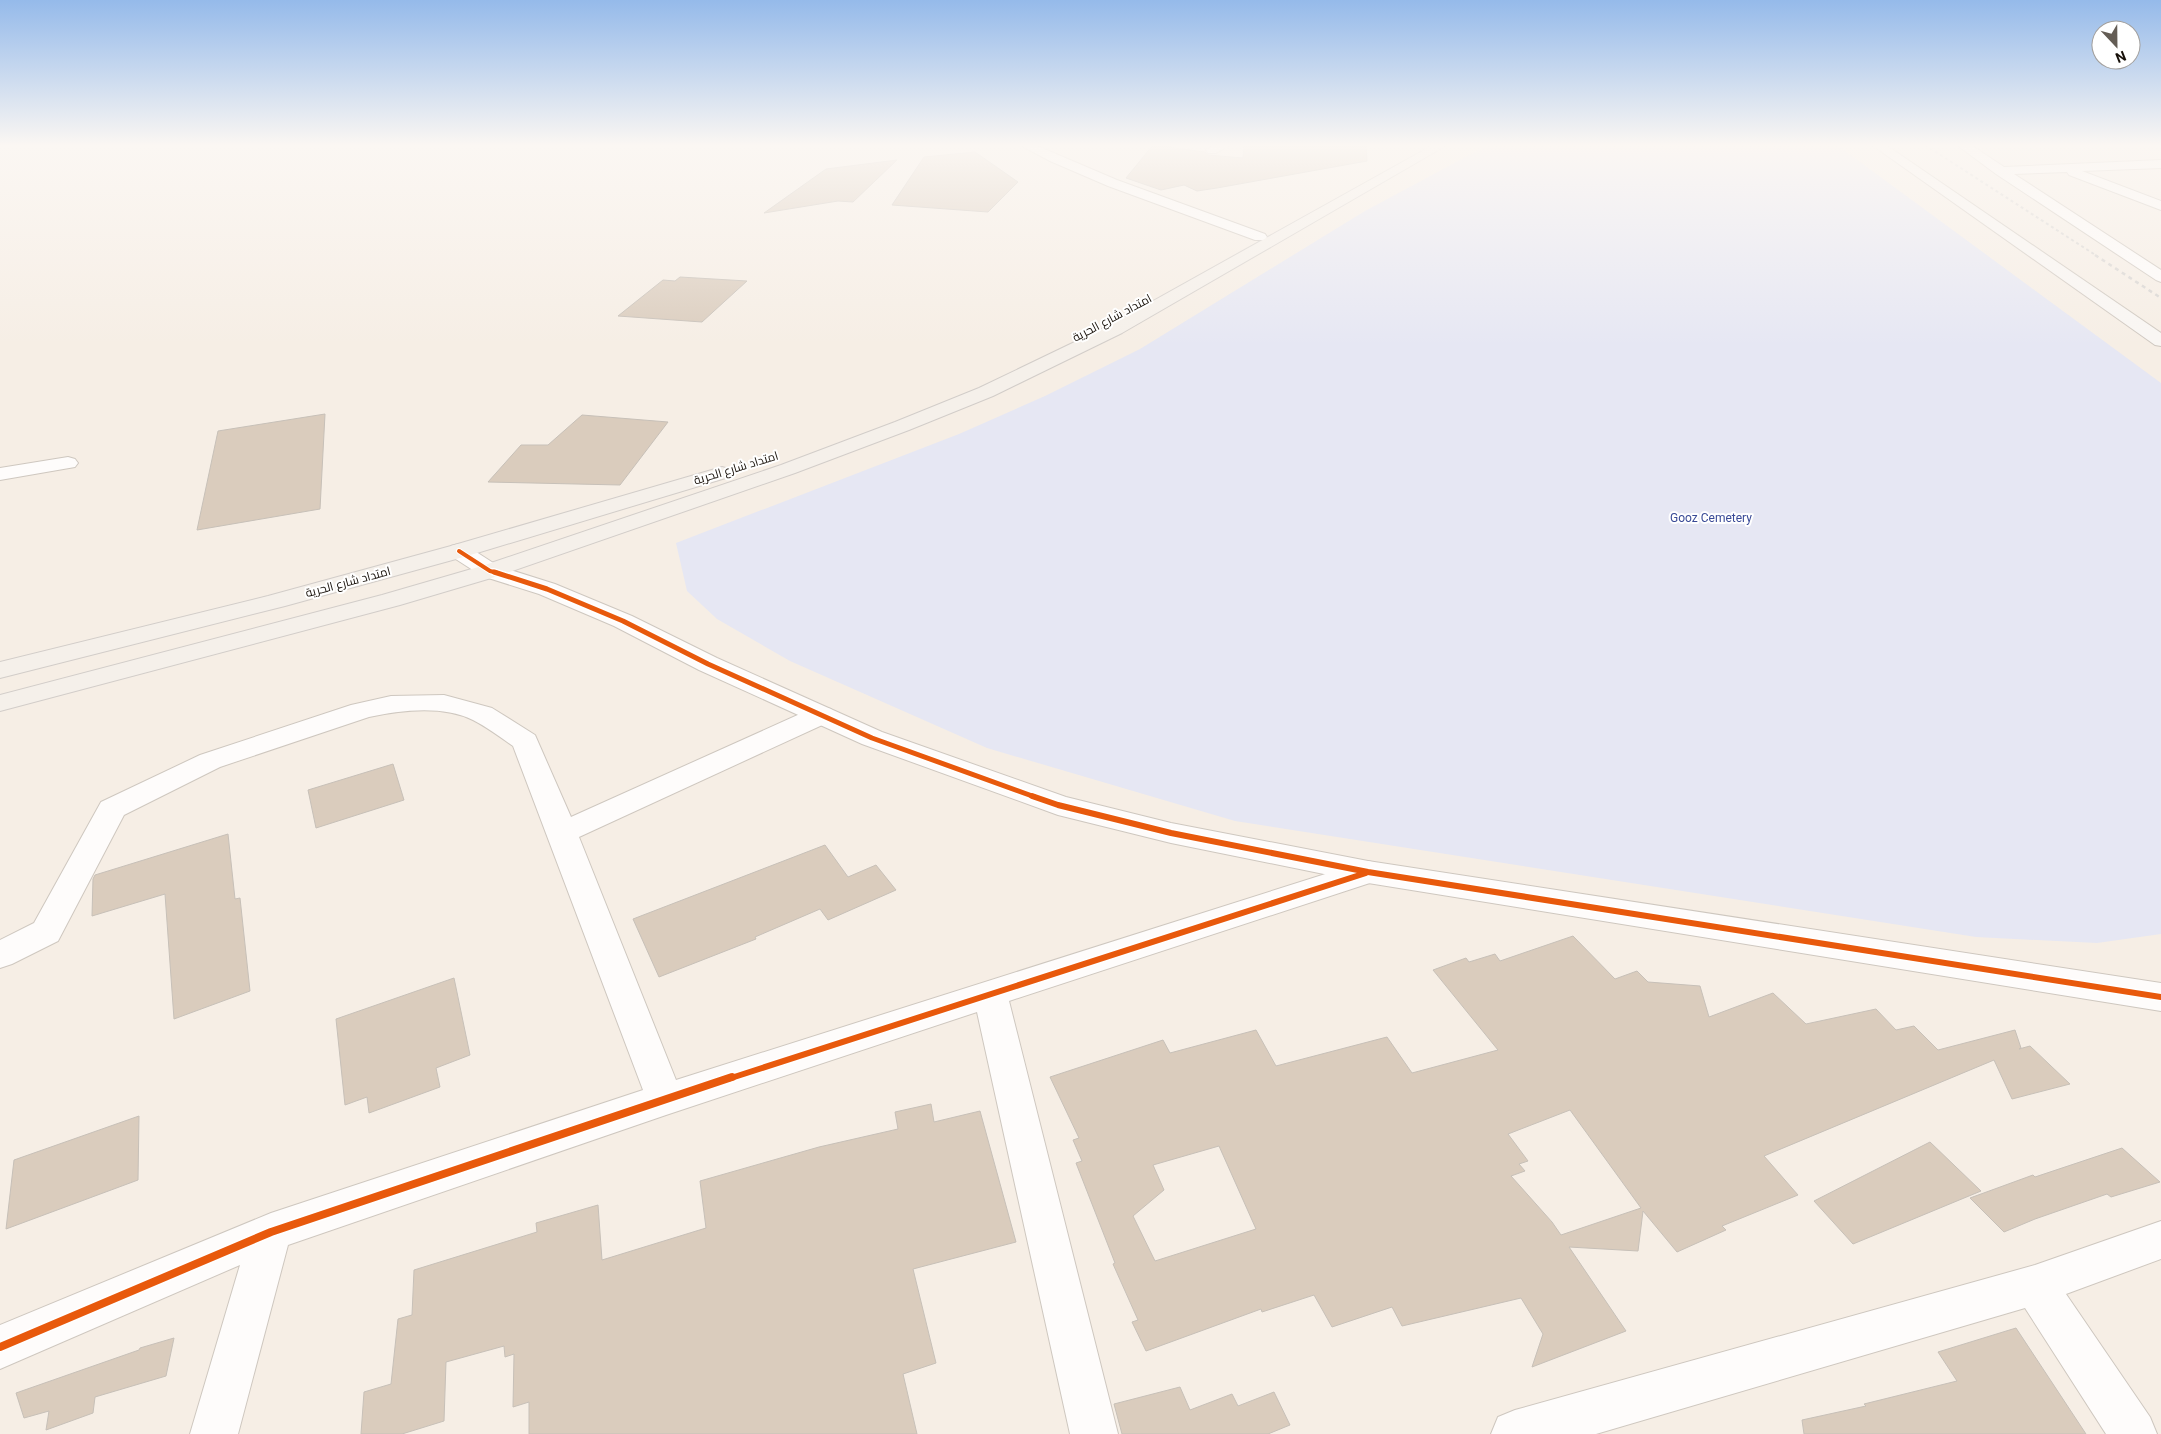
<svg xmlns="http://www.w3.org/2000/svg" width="2161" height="1434" viewBox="0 0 2161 1434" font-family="Roboto,Cairo,sans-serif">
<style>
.green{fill:#e6e7f3}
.building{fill:#daccbd;stroke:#c7c0b8;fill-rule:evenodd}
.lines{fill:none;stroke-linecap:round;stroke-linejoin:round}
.minor-casing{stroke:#cec7bf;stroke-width:2}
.tertiary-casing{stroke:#cec7bf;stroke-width:2}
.secondary-casing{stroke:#cec7bf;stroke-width:2}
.primary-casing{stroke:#d2cdc9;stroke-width:2}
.minor{fill:#fefcfb;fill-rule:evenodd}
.tertiary{fill:#fefcfb;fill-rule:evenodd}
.secondary{fill:#f9f6f3;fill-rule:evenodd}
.primary{fill:#f5f0ea;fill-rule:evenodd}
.rail-far1{stroke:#d7d4d1;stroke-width:2;stroke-dasharray:3 3;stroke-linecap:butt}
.rail{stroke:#d7d4d1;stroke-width:2.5;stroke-dasharray:4 4;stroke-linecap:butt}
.cycleway-far3-casing{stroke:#fff;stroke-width:6}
.cycleway-far2-casing{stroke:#fff;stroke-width:8}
.cycleway-far1-casing{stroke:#fff;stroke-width:9}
.cycleway-casing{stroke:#fff;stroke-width:11}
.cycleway-far3{stroke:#e8590c;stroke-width:4}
.cycleway-far2{stroke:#e8590c;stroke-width:5}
.cycleway-far1{stroke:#e8590c;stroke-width:6}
.cycleway{stroke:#e8590c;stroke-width:8}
.labels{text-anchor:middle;stroke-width:4;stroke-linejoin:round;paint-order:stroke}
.far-street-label{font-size:12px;fill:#160f08;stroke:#fff}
.far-park-label{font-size:12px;fill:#384996;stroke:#fff}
</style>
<rect width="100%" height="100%" fill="#f6eee5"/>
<path class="green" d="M1488,145H1837L2161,383V934L2097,943L1976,937L1235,821L987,748L790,661L717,619L687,591L676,543L959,434L1045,396L1140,349L1365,211Z"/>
<g class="building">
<path d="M1153,145L1205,152L1208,155L1243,158L1244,145H1366L1367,161L1217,188L1197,191L1184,185L1161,190L1126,178Z"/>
<path d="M975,152L1018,182L988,212L892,205L924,157Z"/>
<path d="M897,160L853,202L838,201L764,213L826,169Z"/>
<path d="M680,277L747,281L702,322L618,316L663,280L675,281Z"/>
<path d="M325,414L320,509L197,530L218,431Z"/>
<path d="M582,415L668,422L620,485L488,482L521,445H548Z"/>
<path d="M393,764L404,800L316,828L308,790Z"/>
<path d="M228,834L235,899L240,898L250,991L174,1019L165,894L92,916L93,879L95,875Z"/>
<path d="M825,845L848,877L876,865L896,890L828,920L820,909L755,937L756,939L659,977L633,919Z"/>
<path d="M1573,936L1615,979L1637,971L1648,982L1700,986L1709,1017L1773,993L1806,1024L1876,1009L1896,1030L1914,1026L1938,1050L2015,1030L2021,1048L2019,1049L2030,1046L2070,1084L2012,1099L1994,1060L1764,1156L1798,1195L1722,1226L1726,1230L1677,1252L1643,1211L1638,1251L1569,1247L1626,1331L1532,1367L1543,1334L1521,1298L1402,1326L1392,1307L1332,1327L1314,1295L1262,1312L1261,1309L1146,1351L1132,1322L1138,1320L1113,1264L1115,1263L1076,1163L1082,1161L1073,1140L1079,1138L1050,1077L1163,1040L1170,1053L1256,1030L1276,1066L1387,1037L1412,1073L1498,1050L1433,970L1466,958L1469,962L1495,954L1500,961ZM1570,1110L1641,1208L1561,1235L1552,1222L1511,1176L1525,1171L1519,1164L1528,1161L1508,1134ZM1219,1146L1256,1229L1155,1261L1133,1216L1164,1190L1153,1165Z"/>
<path d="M454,978L470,1055L436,1068L440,1087L369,1113L367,1097L345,1105L336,1019Z"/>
<path d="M931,1104L934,1122L980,1111L1016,1242L913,1269L936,1363L903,1374L917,1434H529V1402L513,1407L514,1354L505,1357L504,1346L446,1362L444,1421L402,1434H361L364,1392L391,1384L398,1319L412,1315L414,1270L537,1232L536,1223L598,1205L602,1260L706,1228L700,1181L819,1147L898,1129L895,1112Z"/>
<path d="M139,1116L138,1180L6,1229L14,1160Z"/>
<path d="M1930,1142L1981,1191L1853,1244L1814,1201Z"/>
<path d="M2122,1148L2160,1182L2111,1197L2107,1194L2035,1219L2004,1232L1970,1198L2033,1175L2035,1177Z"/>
<path d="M2016,1328L2086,1434H1804L1802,1420L1866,1406L1864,1404L1957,1381L1938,1352Z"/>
<path d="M174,1338L166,1376L95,1397L93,1413L46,1430L49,1411L24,1418L16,1393L139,1350L140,1348Z"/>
<path d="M1180,1387L1190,1410L1232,1394L1238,1406L1274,1392L1290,1425L1268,1434H1122L1114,1404Z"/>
</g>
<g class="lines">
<defs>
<g id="minor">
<path d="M1020,145H1035L1117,180L1265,234L1267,237L1265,240H1255L1108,186L1050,161Z"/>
<path d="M1214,145H1230L1216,153H1208L1206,150Z"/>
<path d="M1957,145H1971L2004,167L2161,160V168L2082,171L2161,201V210L2069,175L2067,172L2014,174L2161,270V282L2156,280L1996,174Z"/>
<path d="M68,457L75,459L78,463L75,467L0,480V468Z"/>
<path d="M444,695L492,708L535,735L571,817L811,709L821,707L831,709L835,715L831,721L579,837L676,1080L1357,864L1368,861L1379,864L1384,872L1379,880L1009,1001L1118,1434H1070L977,1012L666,1115L288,1245L238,1434H190L240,1265L0,1369V1325L271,1213L643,1090L513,746C500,737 487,727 473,720C443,705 401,710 369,717L220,767L124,815L58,941L12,964L0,968V940L34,923L101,802L200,755L351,705L391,696Z"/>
<path d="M2161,1221V1259L2066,1294L2150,1417L2157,1434H2106L2025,1308L1596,1434H1491L1498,1417L1515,1410L2035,1265Z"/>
</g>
<path id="tertiary" d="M459,544L467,546L498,566L555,584L632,616L717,658L882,732L1066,797L1171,823L1368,861L2161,983V1011L1368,883L1171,843L1058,815L862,744L699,670L614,626L539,594L482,576L451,556L448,551L451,546Z"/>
<path id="secondary" d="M1872,145H1886L2161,333V346L2155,345Z"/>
<g id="primary">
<path d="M1433,145H1447L1122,333L993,396L909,430L795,473L498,576L400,605L0,711V695L382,595L482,566L781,465L895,422L979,388L1110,325Z"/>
<path d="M722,467L729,469L732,473L729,477L467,556L285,606L0,678V662L268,596L451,546Z"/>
</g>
</defs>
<use href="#minor" class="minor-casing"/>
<use href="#tertiary" class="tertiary-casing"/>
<use href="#secondary" class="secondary-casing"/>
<use href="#primary" class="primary-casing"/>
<use href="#minor" class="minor"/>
<use href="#tertiary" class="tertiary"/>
<use href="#secondary" class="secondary"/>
<use href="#primary" class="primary"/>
<path class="rail-far1" d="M1925,145L2097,256"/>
<path class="rail" d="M2095,255L2161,298"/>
<defs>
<path id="cycleway-far3" d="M459,551L490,571L498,573"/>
<path id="cycleway-far2" d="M494,572L547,589L623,621L708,664L872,738L1035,797"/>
<g id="cycleway-far1">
<path d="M1032,796L1058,805L1171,833L1368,872L2161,997"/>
<path d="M728,1079L1366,873"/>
</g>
<path id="cycleway" d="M0,1347L271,1232L732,1077"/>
</defs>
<use href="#cycleway-far3" class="cycleway-far3-casing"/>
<use href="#cycleway-far2" class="cycleway-far2-casing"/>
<use href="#cycleway-far1" class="cycleway-far1-casing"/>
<use href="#cycleway" class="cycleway-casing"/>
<use href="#cycleway-far3" class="cycleway-far3"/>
<use href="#cycleway-far2" class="cycleway-far2"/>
<use href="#cycleway-far1" class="cycleway-far1"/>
<use href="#cycleway" class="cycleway"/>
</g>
<linearGradient id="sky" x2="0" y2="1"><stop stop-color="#95baea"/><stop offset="0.42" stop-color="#fbf7f3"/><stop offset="1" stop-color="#fbf7f3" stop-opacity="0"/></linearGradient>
<rect width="2161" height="346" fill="url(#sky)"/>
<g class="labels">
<g class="far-street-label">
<text transform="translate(1112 318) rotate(-28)" y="4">امتداد شارع الحرية</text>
<text transform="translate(736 468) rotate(-17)" y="4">امتداد شارع الحرية</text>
<text transform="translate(348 582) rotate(-15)" y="4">امتداد شارع الحرية</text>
</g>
<g class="far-park-label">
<text x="1711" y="522">Gooz Cemetery</text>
</g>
</g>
<g transform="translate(2116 45) rotate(158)"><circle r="24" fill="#ffffff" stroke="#a29f9c"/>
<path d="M0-4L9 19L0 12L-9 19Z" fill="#645d55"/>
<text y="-8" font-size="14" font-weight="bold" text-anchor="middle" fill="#160f08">N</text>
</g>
</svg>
